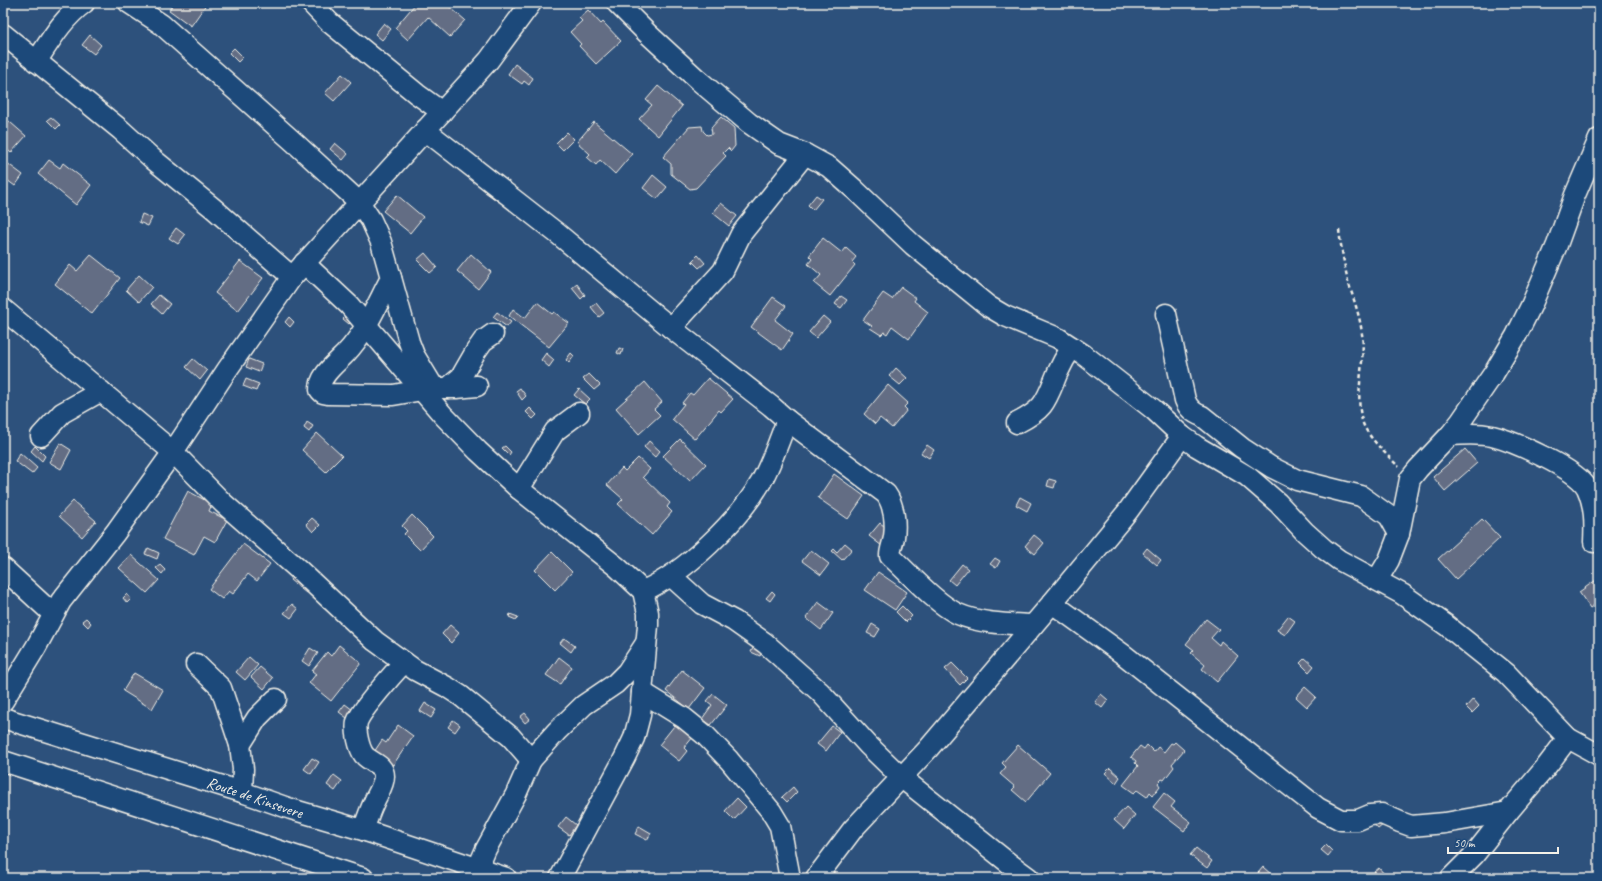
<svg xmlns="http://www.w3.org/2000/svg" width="1602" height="881" viewBox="0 0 1602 881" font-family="Caveat,sans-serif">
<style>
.building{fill:#646d84;stroke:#f4f1e8}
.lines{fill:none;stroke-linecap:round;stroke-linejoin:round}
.minor-casing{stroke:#f4f1e8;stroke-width:23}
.path{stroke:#f4f1e8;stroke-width:2.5;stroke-dasharray:4 3;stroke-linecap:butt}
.minor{stroke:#1f4a7a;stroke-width:20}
.labels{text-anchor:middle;stroke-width:3;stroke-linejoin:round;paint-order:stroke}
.street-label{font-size:16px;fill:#f4f1e8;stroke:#1f4a7a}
</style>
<rect width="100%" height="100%" fill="#2d517c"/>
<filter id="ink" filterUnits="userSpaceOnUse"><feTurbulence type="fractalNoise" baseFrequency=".025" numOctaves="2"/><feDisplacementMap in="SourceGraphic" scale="8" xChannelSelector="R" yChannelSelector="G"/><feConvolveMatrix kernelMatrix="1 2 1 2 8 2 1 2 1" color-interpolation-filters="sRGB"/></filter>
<g filter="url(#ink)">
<g class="building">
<path d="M149,3H160L156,8Z"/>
<path d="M174,3H207L191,26L169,10Z"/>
<path d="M416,3H445L465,20L450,37L428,17L408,40L395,28Z"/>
<path d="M588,10L601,24L603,22L621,41L596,64L579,46L581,44L570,32L582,21L579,18Z"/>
<path d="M384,23L391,29L382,40L375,34Z"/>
<path d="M90,35L101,45L94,54L82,45Z"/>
<path d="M234,48L243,57L238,62L229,53Z"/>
<path d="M515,64L533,78L529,85L524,81L522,84L508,74Z"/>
<path d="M342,74L351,82L334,101L325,93Z"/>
<path d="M658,86L682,106L658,136L639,119L652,105L646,100Z"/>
<path d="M3,116L26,136L11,153L3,146Z"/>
<path d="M51,117L60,125L56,129L47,120Z"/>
<path d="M721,117L734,128L735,146L731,151L728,148L723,153L726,156L696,188L690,189L671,174V164L663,157L689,127L702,126L703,131L707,135L712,134L711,128Z"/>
<path d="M594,122L632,154L615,174L600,160L596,165L587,157L590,154L577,142Z"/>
<path d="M567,132L574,139L563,150L556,143Z"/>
<path d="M335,143L348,154L343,160L330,149Z"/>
<path d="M3,160L23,175L15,186L3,177Z"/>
<path d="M49,160L60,168L63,163L91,185L76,205L38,174Z"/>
<path d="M653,175L667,187L657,199L643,188Z"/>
<path d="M490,186L504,196L499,202L485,192Z"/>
<path d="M397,195L423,217L410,233L383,211Z"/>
<path d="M816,195L822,199L813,210L808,205Z"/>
<path d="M721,203L737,216L729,226L713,213Z"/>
<path d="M142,214L152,218L148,226L139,222Z"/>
<path d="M176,228L185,235L178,244L169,238Z"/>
<path d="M823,238L842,253L846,248L856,257L852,262L855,265L830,296L814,283L821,275L808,264L812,259L809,256Z"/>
<path d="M425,253L437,267L430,273L417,260Z"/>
<path d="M471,254L491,272L478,289L457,271Z"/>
<path d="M91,255L120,278L92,314L55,284L70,265L77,271Z"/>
<path d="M698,255L705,263L699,268L692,261Z"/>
<path d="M240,261L263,278L238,311L215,293Z"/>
<path d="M139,275L152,287L139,302L126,290Z"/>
<path d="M577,284L585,295L581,299L572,288Z"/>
<path d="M901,287L916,298L914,301L928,312L909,339L892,326L887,334L884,332L881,335L870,328L872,326L863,320L883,293L892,299Z"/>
<path d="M159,295L170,304L162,314L151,304Z"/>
<path d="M841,296L847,300L841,308L835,304Z"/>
<path d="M773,297L786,306L775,320L793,334L782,350L751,327Z"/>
<path d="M537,302L552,314L554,312L569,323L549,347L509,316L513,309L525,318Z"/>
<path d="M596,303L604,313L599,317L591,307Z"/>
<path d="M497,312L511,322L507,327L493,317Z"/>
<path d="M349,313L355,318L349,324L343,319Z"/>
<path d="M823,316L830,322L816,338L809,332Z"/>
<path d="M289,317L294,322L290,327L285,322Z"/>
<path d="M619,348L623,349L621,355L617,353Z"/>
<path d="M546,353L554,360L549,367L541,360Z"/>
<path d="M571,353L574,356L569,363L566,360Z"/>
<path d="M193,359L207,371L200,380L186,367Z"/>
<path d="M249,359L262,364L259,372L246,367Z"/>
<path d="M896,368L907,378L900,385L889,376Z"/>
<path d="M589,374L600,385L594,390L583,379Z"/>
<path d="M708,378L733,399L721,412L719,410L695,439L672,419L684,404L682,403L690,393L693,395Z"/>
<path d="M246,379L259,384L256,391L243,386Z"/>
<path d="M645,382L662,402L654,409L660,415L639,434L616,408Z"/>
<path d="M888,385L908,403L904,407L907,410L892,428L880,418L875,424L864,414Z"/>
<path d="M520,388L526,396L522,400L516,391Z"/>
<path d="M579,389L590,399L585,404L574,395Z"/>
<path d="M530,408L537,415L533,419L526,412Z"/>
<path d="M307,422L313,426L309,432L304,428Z"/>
<path d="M317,433L342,456L326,472L302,450Z"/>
<path d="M680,439L706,464L690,481L663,456Z"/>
<path d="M649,441L660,451L655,457L644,447Z"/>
<path d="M60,443L71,450L61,469L49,462Z"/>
<path d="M927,445L934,450L929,458L921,453Z"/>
<path d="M35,446L45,456L42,461L31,451Z"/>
<path d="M505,446L511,452L509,455L502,448Z"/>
<path d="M1465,449L1477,463L1445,491L1433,477Z"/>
<path d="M20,453L37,468L32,474L15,461Z"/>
<path d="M638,458L650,469L643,477L670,503L667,507L672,512L652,535L618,504L623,499L607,485L622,468L625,471Z"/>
<path d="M834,474L864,496L848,519L818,498Z"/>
<path d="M1049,479L1056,481L1054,488L1047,486Z"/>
<path d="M188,491L212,504L209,511L227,520L215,542L204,536L194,555L163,539Z"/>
<path d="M1020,497L1031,503L1027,511L1016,505Z"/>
<path d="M73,501L96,521L82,537L59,516Z"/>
<path d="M412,515L433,536L420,550L404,534L407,531L402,526Z"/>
<path d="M312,518L320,525L313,532L306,524Z"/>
<path d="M1482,519L1500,538L1456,579L1438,559Z"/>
<path d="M880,523L892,532L882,546L869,536Z"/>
<path d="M1034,535L1044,543L1035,554L1025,546Z"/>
<path d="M845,543L852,549L842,560L832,551L834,549L837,552Z"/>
<path d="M243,544L270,564L257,581L248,574L233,594L229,591L222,599L209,589Z"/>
<path d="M148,548L159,553L157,559L145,554Z"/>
<path d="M1147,548L1161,560L1157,565L1143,553Z"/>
<path d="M811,550L829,564L821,575L802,561Z"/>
<path d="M552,552L572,572L555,590L535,570Z"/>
<path d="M131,555L159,580L147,593L119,568Z"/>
<path d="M995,558L1000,561L996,568L990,564Z"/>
<path d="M962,564L968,569L955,585L949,580Z"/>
<path d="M160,565L165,570L162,574L156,568Z"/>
<path d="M878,572L907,592L895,610L865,590Z"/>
<path d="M294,575L309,588L306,593L290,580Z"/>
<path d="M1599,578V602L1590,608L1579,592Z"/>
<path d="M772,591L775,594L770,601L766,598Z"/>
<path d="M127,594L131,599L127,603L123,598Z"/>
<path d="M818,602L833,613L821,630L806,618Z"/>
<path d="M292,604L298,609L291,618L284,613Z"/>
<path d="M902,606L912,616L906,622L896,612Z"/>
<path d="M510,614L518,617L516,620L509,617Z"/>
<path d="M1288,616L1295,621L1285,635L1277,630Z"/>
<path d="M86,618L91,623L88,627L82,621Z"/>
<path d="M1206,619L1219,629L1211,638L1219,645L1221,641L1238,656L1217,682L1202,669L1205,665L1191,653L1194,650L1186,644Z"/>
<path d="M872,624L880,629L875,637L867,633Z"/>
<path d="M450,625L459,633L451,643L442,634Z"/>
<path d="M564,638L575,646L571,652L560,643Z"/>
<path d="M755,644L764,648L760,656L751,652Z"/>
<path d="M339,645L361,663L331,701L309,683L316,674L312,671L327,652L331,656Z"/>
<path d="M310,648L318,653L309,666L302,661Z"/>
<path d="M249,657L258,665L245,680L236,672Z"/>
<path d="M559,657L572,667L560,684L546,675Z"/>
<path d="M1305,658L1314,666L1309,672L1300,663Z"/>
<path d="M952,663L967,678L960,685L945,669Z"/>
<path d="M260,667L273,678L264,689L251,677Z"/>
<path d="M682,670L705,688L689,709L666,691Z"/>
<path d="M134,673L163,690L152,709L123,691Z"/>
<path d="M1305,687L1316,697L1307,707L1296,697Z"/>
<path d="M713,694L727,705L711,725L702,719L712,705L707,701Z"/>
<path d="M1101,694L1108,700L1102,708L1095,702Z"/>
<path d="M1473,699L1479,706L1472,713L1466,707Z"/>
<path d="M425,703L436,710L431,718L420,711Z"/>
<path d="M345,704L353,710L347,718L339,712Z"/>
<path d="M525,713L530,719L525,723L520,717Z"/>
<path d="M453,720L460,725L455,732L448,727Z"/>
<path d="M678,721L698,731L684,748L687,751L679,761L659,745Z"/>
<path d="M398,725L413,736L393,765L374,752L382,740L386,743Z"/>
<path d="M832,726L840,732L826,751L817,744Z"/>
<path d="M1175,742L1184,750L1172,764L1174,767L1164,780L1162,779L1158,783L1160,786L1153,795L1150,792L1147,797L1137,790L1134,793L1123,785L1138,766L1135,763L1136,761L1131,757L1140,746L1144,749L1147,745L1154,752L1158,747L1164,752L1171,743L1173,744Z"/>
<path d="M1018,745L1050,773L1026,802L1012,790L1015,787L1000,774L1006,767L1002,763Z"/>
<path d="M312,758L319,762L311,774L304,769Z"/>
<path d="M1110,768L1120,777L1116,783L1105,773Z"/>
<path d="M334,775L342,781L335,791L327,785Z"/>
<path d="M793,787L797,792L787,802L782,797Z"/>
<path d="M1164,793L1175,802L1171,807L1191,822L1184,831L1153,807Z"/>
<path d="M737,798L746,807L734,820L725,811Z"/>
<path d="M1126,807L1135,815L1124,829L1114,820Z"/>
<path d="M566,817L576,825L569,835L558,827Z"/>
<path d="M1373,823L1384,824L1378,829Z"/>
<path d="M639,826L651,833L647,840L635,834Z"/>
<path d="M1326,845L1332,851L1328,856L1321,850Z"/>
<path d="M1196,848L1212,861L1207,868L1190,855Z"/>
<path d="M1263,867L1272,875L1270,878H1254Z"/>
<path d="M1379,868L1385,875L1382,878H1380L1374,872Z"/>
</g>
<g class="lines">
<defs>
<g id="minor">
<path d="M129,3L161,24L295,143L359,202L371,220L381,242L409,342L414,355L434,388"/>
<path d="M311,3L329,22L417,94L442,112"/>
<path d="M617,3L647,33L697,79L749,123L779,144L805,154L829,167L854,189L913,245L988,306L1005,316L1058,338L1084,355L1153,409L1182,436L1196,446L1247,476L1278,503L1305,532L1324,549L1339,560L1402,594L1446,625L1506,673L1568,738L1599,755"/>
<path d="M3,34L121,130L154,160L213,208L292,277"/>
<path d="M36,62C50,41 63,18 84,3"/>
<path d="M425,130L558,234L671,328L771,406L787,420L886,494C894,505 896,523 894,537C893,544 890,549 890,556C909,573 935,603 958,614C981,624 1008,624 1033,625"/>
<path d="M304,263L349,305L443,415L478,451L519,489L617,567L643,591L648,613V625L640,715L634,738L625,757L560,878"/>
<path d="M391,278C377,304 366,332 346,353C337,363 319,375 320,390L323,393L328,394L393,395L434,388H456L477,386"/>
<path d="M3,309L173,452L223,503L298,569L375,641L415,670L447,687L461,696L511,737L531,760"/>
<path d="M1166,314L1185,400C1188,408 1193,413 1202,416L1242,448L1271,467L1297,480L1361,496L1389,516L1399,534"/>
<path d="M671,328L723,271L741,234L805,154"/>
<path d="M448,388L461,377L476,351L483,341L493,334"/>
<path d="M1017,423C1045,409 1046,401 1057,374C1061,365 1066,356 1072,347"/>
<path d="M1450,435C1464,434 1478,433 1492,436C1513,441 1577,469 1587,488C1595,506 1595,523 1594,542"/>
<path d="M41,436L62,413L101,391"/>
<path d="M519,489L555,431L579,413"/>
<path d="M3,568L53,614"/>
<path d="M671,576L702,604L734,621L765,643L820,692L868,745L902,778L1010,864L1029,878"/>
<path d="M1377,580L1389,560L1399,534L1410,479L1418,469L1450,435L1461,421L1494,373L1516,336L1531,306L1557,245L1575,195L1599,139"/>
<path d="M643,591C685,573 738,521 761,482C772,462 779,441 787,420"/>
<path d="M1052,603L1124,655L1318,808L1341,820H1358L1370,815L1382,814L1400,822L1411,826L1445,823L1508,812"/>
<path d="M196,664L221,688L240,745L243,769L242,792"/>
<path d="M642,692L684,718L705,735L729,760L771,811L780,826L790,878"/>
<path d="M3,701L36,647L61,601L115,533L173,452L227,370L292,277L489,60L531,3"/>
<path id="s1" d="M3,718L242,792L291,809L366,831L506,878"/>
<path d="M240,745L257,718L276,699"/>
<path d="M3,761L363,878"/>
<path d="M366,831L364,828C367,819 370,810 374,802C377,794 384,786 384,776C384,764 371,763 364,755C359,748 355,731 357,722C361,710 394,673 404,662"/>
<path d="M473,878L480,870V863L486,849L516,794L531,760L557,731L584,705L615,684L627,672L646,643"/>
<path d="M816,878L853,829L928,749L1052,603L1128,511L1182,436"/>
<path d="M1451,878L1474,855L1508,812L1546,767L1568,738"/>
</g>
</defs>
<use href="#minor" class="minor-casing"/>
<path class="path" d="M1339,230C1341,247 1344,264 1348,281C1353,298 1360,315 1362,334C1366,362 1352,402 1365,428C1373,442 1387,455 1399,467"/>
<use href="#minor" class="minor"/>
</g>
</g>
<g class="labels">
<g class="street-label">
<text dy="6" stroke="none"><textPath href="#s1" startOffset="264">Route de Kinsevere</textPath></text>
</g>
</g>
<rect width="1602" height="881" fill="none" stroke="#1f4a7a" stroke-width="16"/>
<rect x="8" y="8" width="1586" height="865" fill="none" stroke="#f4f1e8" stroke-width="1.5" filter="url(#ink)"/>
<path d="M1448 847v6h110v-6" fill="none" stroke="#f4f1e8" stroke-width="2"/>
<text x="1454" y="847" font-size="12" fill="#f4f1e8" stroke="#1f4a7a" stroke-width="3" paint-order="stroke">50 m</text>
</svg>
